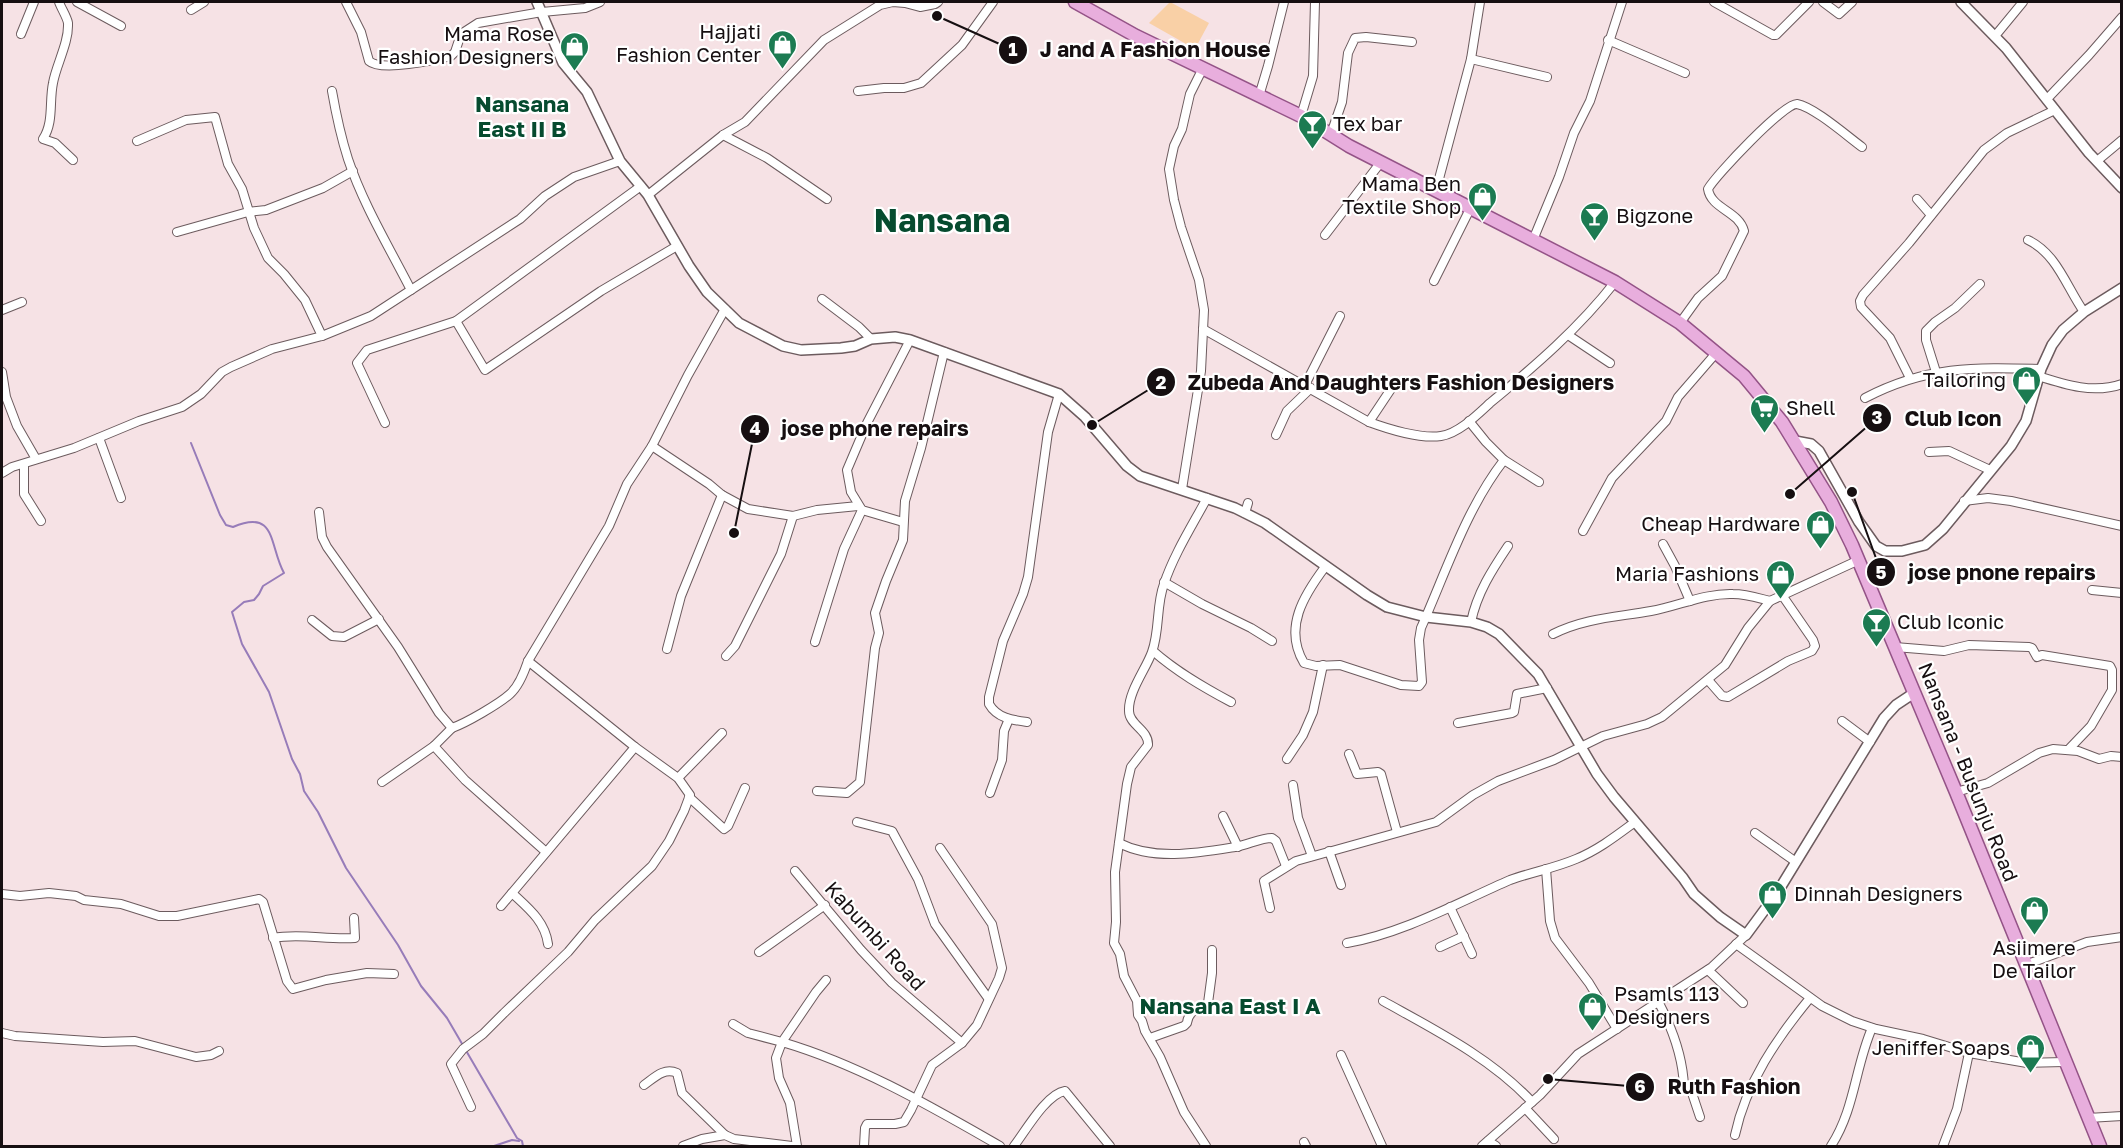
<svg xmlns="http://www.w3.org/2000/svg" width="2123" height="1148" viewBox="0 0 2123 1148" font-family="'Golos Text',sans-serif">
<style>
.green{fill:#f9d0a6}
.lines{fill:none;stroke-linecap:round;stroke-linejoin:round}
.stream{stroke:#977cb9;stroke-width:2}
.minor-casing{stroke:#6c5b5e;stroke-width:10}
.tertiary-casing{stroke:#6c5b5e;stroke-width:12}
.primary-casing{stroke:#945387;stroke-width:15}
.minor{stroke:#fff;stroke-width:8}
.tertiary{stroke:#fff;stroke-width:9}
.primary{stroke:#e8aedd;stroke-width:12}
.labels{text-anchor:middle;stroke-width:4.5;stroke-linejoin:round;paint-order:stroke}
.poi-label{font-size:20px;fill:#160f11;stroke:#fff;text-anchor:end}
.street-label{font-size:20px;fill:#160f11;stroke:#fff}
.quarter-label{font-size:22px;font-weight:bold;fill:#064b2f;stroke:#fff}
.town-label{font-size:32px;font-weight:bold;fill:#064b2f;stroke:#fff}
.leader{fill:none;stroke:#160f11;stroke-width:2}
.callout-dot{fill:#160f11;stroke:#fff;stroke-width:2}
.mark-label{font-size:18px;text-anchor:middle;font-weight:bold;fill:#fff}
.callout-label{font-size:21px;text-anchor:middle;font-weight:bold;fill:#160f11;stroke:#fff;stroke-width:4.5;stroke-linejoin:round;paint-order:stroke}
</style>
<rect width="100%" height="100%" fill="#f6e2e5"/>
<path class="green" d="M1170,2L1209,23L1195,49L1149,23Z"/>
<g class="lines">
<g class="stream">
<path d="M191,443L220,515L226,525L233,527C277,508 269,546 284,573L263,586L259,594L254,600L244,602L232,612L242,644L269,692L292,759L300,774L304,791L318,812L346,868L398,945L421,986L447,1018L517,1138L522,1141L523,1146"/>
<path d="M494,1146L512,1140L519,1141"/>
</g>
<defs>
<g id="minor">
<path d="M59,2C61,8 67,17 68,23C69,43 56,65 53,83C49,102 54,122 43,139L55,143L73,160"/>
<path d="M77,2L121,26"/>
<path d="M346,2L361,32L369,61C381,72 435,60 451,56L455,52L461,34L478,23L542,12L585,8L600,2"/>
<path d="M1714,2L1773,35H1776L1809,2"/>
<path d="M1823,2L1839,14L1852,2"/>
<path d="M191,10L204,2"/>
<path d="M21,34L34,2"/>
<path d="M1995,36L2023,2"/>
<path d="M1608,40L1685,73"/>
<path d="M1471,59L1547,77"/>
<path d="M332,91C336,114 341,137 348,159C363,204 389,247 411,290"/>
<path d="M858,91L884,88H904L921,83L962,45L993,2"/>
<path d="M1259,96L1268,66L1284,2"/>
<path d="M2047,99L2089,55L2122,17"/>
<path d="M1301,116L1313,76L1315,2"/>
<path d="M1331,134L1342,102L1348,53L1355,38L1366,37L1412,42"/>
<path d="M723,135L767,158L827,199"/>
<path d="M137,141L186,120L215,117L228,164L242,189L254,228L268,258L284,274L305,300L322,336"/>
<path d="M2097,161L2122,140"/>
<path d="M1436,190L1471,59L1480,2"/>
<path d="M648,195L723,135L745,122L824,40L880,5L893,2L905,3L920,7L935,4L938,2"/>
<path d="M1917,199L1931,215"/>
<path d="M177,232L248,212L266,210L323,188L353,171"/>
<path d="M1325,235L1381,162"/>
<path d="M1533,240L1559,177L1574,133L1590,101L1622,2"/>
<path d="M2028,240C2057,254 2066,286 2084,312"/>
<path d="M1434,281L1471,207"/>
<path d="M822,299L859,327L871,339"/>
<path d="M2,310L22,302"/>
<path d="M456,321L485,370L601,291L677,246"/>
<path d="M1680,323L1698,298L1722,276L1744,231C1739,211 1711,209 1708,189C1715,176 1785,102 1797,104C1814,107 1847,136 1862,147"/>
<path d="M1203,329L1369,422C1388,429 1421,439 1441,436C1459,433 1477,415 1490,403C1535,366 1579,328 1615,282"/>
<path d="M1568,335L1610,363"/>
<path d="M2,372L6,397L17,426L36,459"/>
<path d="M1936,372L1926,340V331L1935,322L1955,308L1980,284"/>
<path d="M2038,376C2066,385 2094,394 2122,384"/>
<path d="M1910,378L1890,338L1861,307L1860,301L1863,295L1909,243L1984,150L2007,133L2055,110"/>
<path d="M1305,385L1340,316"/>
<path d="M1865,398C1926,366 1974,367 2041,369"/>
<path d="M1369,422L1391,389"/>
<path d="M385,423L357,363L367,350L456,321L641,186"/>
<path d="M1276,435L1287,411L1311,388"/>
<path d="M99,438L121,498"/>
<path d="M652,446L709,484L722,495L748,509L793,516L817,510L858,506"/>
<path d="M1929,452L1949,451L1990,470"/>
<path d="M1504,460L1539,482"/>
<path d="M24,464V494L41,521"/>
<path d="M2,473L12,467L74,448L139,421L182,407L201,394L222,372L231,367L272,349L322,336L371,316L520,219L545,196L574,177L620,161"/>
<path d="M1182,489L1201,371L1204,310L1199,280L1181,227L1174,200L1169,169L1174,146L1182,129L1190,94L1203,68"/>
<path d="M1964,501L1988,498L2011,501L2122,526"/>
<path d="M319,512L322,537L327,547L398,647L439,713L452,728C466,723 499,704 510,694C519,686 524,673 528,661L609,526L627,484L652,446L688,375L725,309"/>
<path d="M1245,513L1248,503"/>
<path d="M903,522L862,510L851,492L847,470L867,423L910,340"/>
<path d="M1583,531L1612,478L1666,421L1678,397L1717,352"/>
<path d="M1663,544L1675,566L1690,601"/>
<path d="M1325,567C1304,595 1283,628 1304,663L1316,666L1340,665L1401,685L1419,686L1422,682L1419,640L1421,628C1446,572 1466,509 1504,460L1486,442L1469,421"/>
<path d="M1164,582L1202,604L1251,628L1272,641"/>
<path d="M2092,590L2122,593"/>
<path d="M312,620L332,636L344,637L379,619"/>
<path d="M1471,622C1477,593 1492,570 1508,546"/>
<path d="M1553,634C1584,618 1618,617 1651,611C1679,606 1705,593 1733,594C1746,594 1758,598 1770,601"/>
<path d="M815,642L844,549L862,510"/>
<path d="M1895,647L1944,651L1969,645L2029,647L2032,648L2037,657L2042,655L2110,666L2112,670V690L2091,726L2069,749"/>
<path d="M667,649L681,596L722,495"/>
<path d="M1153,651C1177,672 1203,687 1231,702"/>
<path d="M726,656L735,646L781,554L793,516"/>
<path d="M1708,680L1722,696L1728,697L1788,661L1812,651L1815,646L1813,640L1782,595"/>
<path d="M1842,721L1870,742"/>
<path d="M1027,722C1012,720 997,718 989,704V697L1003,641L1023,594L1028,577L1048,432L1059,394"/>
<path d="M1458,723L1512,713L1514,712L1517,694L1547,688"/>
<path d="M434,746L465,780L546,852"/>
<path d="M1349,754L1357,774L1378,772L1381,774L1397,832"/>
<path d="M1287,759L1303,735L1313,712L1323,665"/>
<path d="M678,778L722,733"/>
<path d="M382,782L434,746L452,728"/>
<path d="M1293,785L1298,818L1312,856"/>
<path d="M817,791L847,793L860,782L875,648L879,633L875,613L886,581L903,540L905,501L921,448L944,352"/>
<path d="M1956,792L1988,783L2039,753L2053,749L2078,751L2099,759L2111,756L2122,757"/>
<path d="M990,793L1002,760L1004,731L1009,719"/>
<path d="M689,797L724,829L728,826L745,788"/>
<path d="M1223,816L1238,847"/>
<path d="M857,822L892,831L918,879L935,924L988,998"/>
<path d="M1755,833L1796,862"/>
<path d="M1119,843C1154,861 1198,853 1235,847C1248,845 1260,838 1272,838L1276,841L1286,866"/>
<path d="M1329,851L1341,885"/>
<path d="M1546,869L1550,921L1555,938L1589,983L1617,1029"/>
<path d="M795,871L861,950L892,983L962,1043"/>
<path d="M512,893C528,908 545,921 548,944"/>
<path d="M2,894L20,896L49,893L76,896L84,900L121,904L159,916H177L259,899L263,902L287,981L293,989L326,980L367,973L394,974"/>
<path d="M501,906L635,747"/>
<path d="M1450,907L1472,954"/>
<path d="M1270,908L1264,881L1296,861L1436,822L1473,795L1498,781L1554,760L1603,736L1647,724L1662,717L1725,665L1748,628L1770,601L1859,560"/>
<path d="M273,938C300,933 327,940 355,938L354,918"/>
<path d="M1347,943C1404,933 1457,903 1510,880C1532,872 1555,868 1576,859C1598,850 1616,836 1635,822"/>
<path d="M1736,944L1822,1006L1852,1021L1876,1029L1923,1039L1969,1053L2027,1063L2064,1062"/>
<path d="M1440,947L1464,936"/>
<path d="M759,952L825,905"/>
<path d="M2025,965L2087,942L2122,937"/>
<path d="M1708,970L1743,1003"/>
<path d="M1383,1001C1435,1030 1491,1058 1532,1102"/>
<path d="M1659,1003C1672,1028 1683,1058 1684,1087L1692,1093L1700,1117"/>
<path d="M733,1024L748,1033L782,1042L816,992L826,980"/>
<path d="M2,1033L15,1036L103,1042L135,1041L196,1057L211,1055L219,1051"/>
<path d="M1150,1038L1184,1026L1187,1023C1188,1011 1199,1008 1208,1003L1212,973V950"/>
<path d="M1341,1055L1382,1146"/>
<path d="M644,1085C654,1078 664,1067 677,1073L682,1093L725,1135"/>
<path d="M471,1107L451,1064L463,1049L483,1034L504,1013L568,952L595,920L652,866L669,841L684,811L690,795L678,778L635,747L528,661"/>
<path d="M1525,1108L1554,1139"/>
<path d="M2088,1118L2122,1116"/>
<path d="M1735,1135C1746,1083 1777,1038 1810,998"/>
<path d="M1488,1141L1496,1146"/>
<path d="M1304,1142L1306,1146"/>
<path d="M683,1146L702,1139L725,1135L734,1139L792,1146"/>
<path d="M797,1146L790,1103L779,1078L776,1058L782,1042C860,1065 930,1106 1000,1146"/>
<path d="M864,1146L865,1128L867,1124H895L904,1122L911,1110L932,1065L962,1043L977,1025L999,978L1002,968L992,924L940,848"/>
<path d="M1014,1146C1025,1132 1046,1094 1065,1091L1110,1146"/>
<path d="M1206,1146L1184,1112L1160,1057L1145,1031L1142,1021L1138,1015L1137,1001L1124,976L1120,954L1114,943L1116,922L1115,872L1127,784L1131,767L1148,745C1149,730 1129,725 1129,711C1128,692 1146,669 1152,652C1160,630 1156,605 1164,584C1174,554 1192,526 1207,498"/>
<path d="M1482,1146L1540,1095L1578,1054L1712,967L1746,935"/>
<path d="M1831,1146C1855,1109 1855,1067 1872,1028"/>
<path d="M1943,1146L1957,1109L1969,1053"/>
</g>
<g id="tertiary">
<path d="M537,2L563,63L587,92L620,161L648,195L689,266L707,292L739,323L783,346L801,350L841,348L855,346L871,339L895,337L910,340L1059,394L1085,417L1127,466L1140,476L1235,508L1265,523L1367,595L1387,607L1426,617L1471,622L1487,627L1499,634L1538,674L1597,774L1614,797L1683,878L1694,894L1720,917L1746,935L1777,893L1884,718L1896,705L1914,693"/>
<path d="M1961,2L2006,48L2089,153L2122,188"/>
<path d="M1795,441L1811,444L1819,451L1859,522L1876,546L1885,551H1902L1925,545L1943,529L2011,446L2026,421L2041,369L2052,345L2063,330L2084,312L2122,288"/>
</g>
<path id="primary" d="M1075,2L1136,36L1301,116L1349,146L1615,282L1680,323L1744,376L1782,422L1831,502L1852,545L1956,792L2100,1146"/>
</defs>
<use href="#minor" class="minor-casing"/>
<use href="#tertiary" class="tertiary-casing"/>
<use href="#primary" class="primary-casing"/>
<use href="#minor" class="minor"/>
<use href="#tertiary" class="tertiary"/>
<use href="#primary" class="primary"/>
</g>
<defs>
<symbol id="shop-pin" viewBox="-11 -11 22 30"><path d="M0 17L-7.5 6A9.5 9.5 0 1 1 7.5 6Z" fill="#1c7b52" stroke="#fff"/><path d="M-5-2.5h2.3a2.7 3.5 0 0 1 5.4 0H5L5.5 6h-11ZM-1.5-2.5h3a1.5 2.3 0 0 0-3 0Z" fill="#fff"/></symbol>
<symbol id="bar-pin" viewBox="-11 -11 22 30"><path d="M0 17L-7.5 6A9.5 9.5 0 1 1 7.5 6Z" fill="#1c7b52" stroke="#fff"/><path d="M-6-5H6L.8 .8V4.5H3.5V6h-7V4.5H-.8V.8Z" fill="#fff"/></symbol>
<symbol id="supermarket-pin" viewBox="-11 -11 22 30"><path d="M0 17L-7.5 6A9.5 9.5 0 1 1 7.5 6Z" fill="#1c7b52" stroke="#fff"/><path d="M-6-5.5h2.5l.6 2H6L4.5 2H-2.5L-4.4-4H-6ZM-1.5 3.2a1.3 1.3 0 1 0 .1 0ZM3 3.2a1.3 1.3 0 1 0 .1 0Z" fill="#fff"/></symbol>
</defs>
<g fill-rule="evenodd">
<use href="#shop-pin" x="766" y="28" width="33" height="45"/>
<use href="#shop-pin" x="558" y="30" width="33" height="45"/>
<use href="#bar-pin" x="1296" y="108" width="33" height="45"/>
<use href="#shop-pin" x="1466" y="180" width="33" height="45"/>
<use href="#bar-pin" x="1578" y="200" width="33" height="45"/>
<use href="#shop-pin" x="2010" y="364" width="33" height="45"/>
<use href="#supermarket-pin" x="1748" y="392" width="33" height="45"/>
<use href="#shop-pin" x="1804" y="508" width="33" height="45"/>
<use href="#shop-pin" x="1764" y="558" width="33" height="45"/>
<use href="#bar-pin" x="1860" y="606" width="33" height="45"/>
<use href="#shop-pin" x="1756" y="878" width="33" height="45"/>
<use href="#shop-pin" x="2018" y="894" width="33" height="45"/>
<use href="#shop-pin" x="1576" y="990" width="33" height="45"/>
<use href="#shop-pin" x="2014" y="1032" width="33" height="45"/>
</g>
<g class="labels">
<g class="poi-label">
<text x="761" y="39">Hajjati<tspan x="761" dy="23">Fashion Center</tspan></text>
<text x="554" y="41">Mama Rose<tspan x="554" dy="23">Fashion Designers</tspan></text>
<text x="1333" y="131" text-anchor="start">Tex bar</text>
<text x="1461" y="191">Mama Ben<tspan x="1461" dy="23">Textile Shop</tspan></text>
<text x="1616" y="223" text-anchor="start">Bigzone</text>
<text x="2006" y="387">Tailoring</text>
<text x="1786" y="415" text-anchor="start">Shell</text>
<text x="1800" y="531">Cheap Hardware</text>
<text x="1759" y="581">Maria Fashions</text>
<text x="1897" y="629" text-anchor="start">Club Iconic</text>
<text x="1794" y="901" text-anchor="start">Dinnah Designers</text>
<text x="2034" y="955" text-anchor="middle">Asiimere<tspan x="2034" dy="23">De Tailor</tspan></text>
<text x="1614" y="1001" text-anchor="start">Psamls 113<tspan x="1614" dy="23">Designers</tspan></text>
<text x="2010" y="1055">Jeniffer Soaps</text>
</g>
<g class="street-label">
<text transform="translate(1968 772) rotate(68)" y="7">Nansana - Busunju Road</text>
<text transform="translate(875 936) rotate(48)" y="7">Kabumbi Road</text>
</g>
<g class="quarter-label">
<text x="522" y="112">Nansana<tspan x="522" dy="25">East II B</tspan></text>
<text x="1230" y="1014">Nansana East I A</text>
</g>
<g class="town-label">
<text x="942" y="232">Nansana</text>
</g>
</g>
<path class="leader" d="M937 16L1013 50M1092 425L1161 382M1790 494L1877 418M734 533L755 429M1852 492L1881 572M1548 1079L1640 1087"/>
<g class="callout-dot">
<circle cx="937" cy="16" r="6"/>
<circle cx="1092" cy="425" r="6"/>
<circle cx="1790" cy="494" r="6"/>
<circle cx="734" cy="533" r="6"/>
<circle cx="1852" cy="492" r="6"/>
<circle cx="1548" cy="1079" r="6"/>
<circle cx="1013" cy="50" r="15"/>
<circle cx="1161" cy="382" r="15"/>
<circle cx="1877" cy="418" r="15"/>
<circle cx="755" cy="429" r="15"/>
<circle cx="1881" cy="572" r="15"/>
<circle cx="1640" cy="1087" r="15"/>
</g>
<g class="mark-label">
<text x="1013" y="56">1</text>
<text x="1161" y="389">2</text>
<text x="1877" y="424">3</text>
<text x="755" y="435">4</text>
<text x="1881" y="579">5</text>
<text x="1640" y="1093">6</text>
</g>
<g class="callout-label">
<text x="1155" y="57">J and A Fashion House</text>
<text x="1401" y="390">Zubeda And Daughters Fashion Designers</text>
<text x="1953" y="426">Club Icon</text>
<text x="875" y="436">jose phone repairs</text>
<text x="2002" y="580">jose pnone repairs</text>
<text x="1734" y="1094">Ruth Fashion</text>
</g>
<rect width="2123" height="1148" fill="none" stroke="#160f11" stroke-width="6"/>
</svg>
